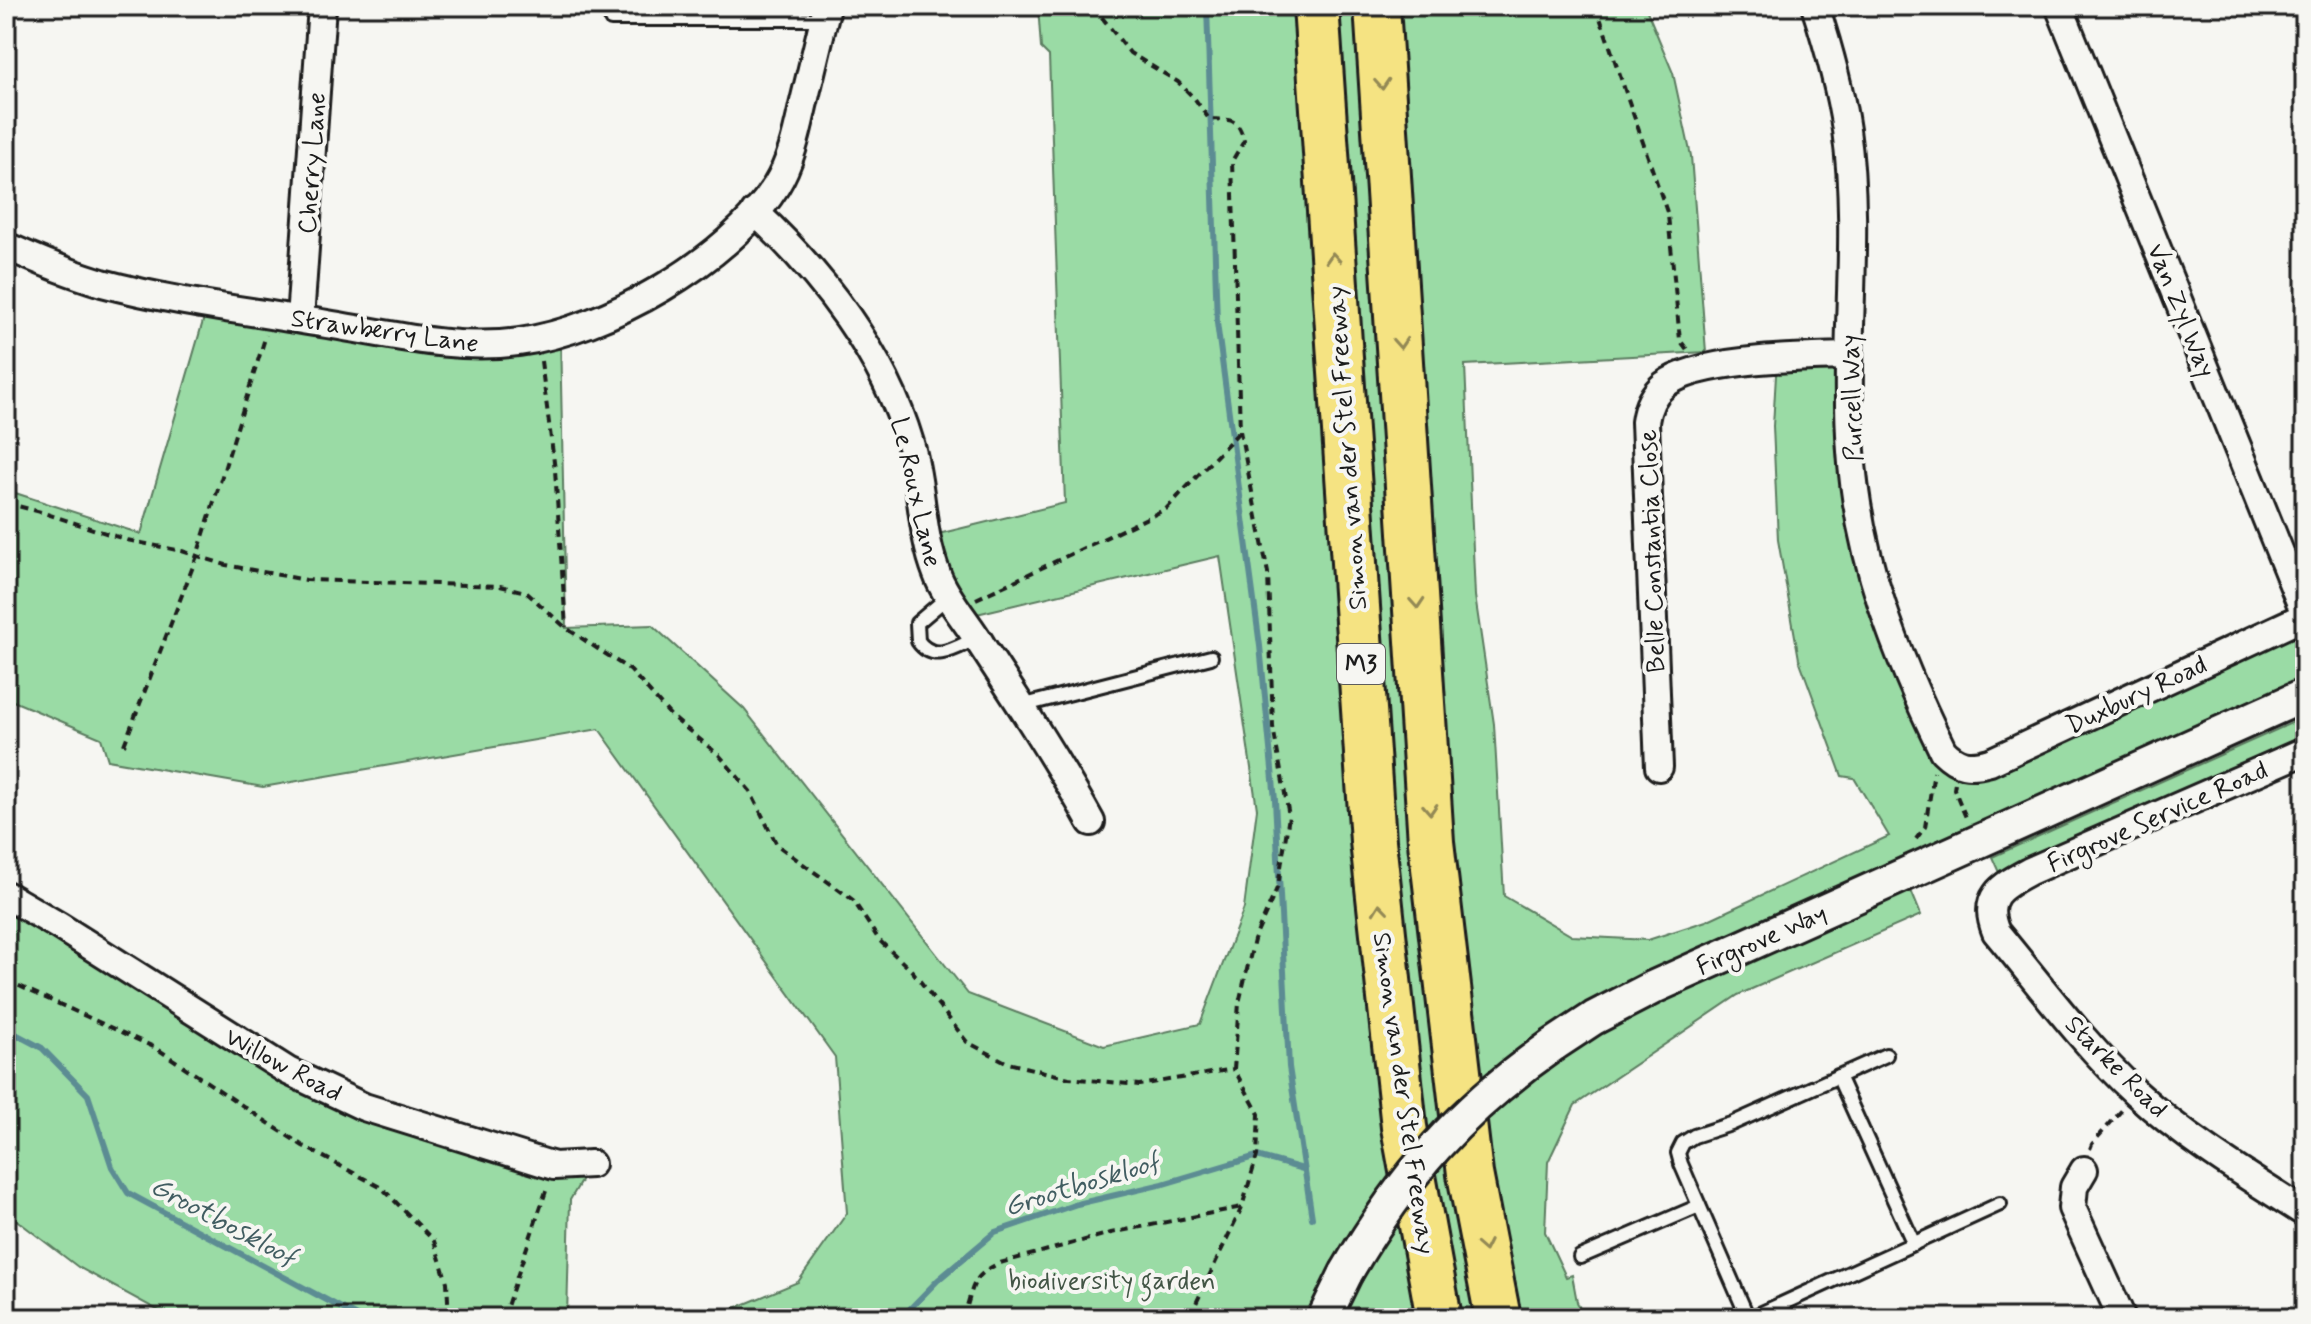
<svg xmlns="http://www.w3.org/2000/svg" width="2311" height="1324" viewBox="0 0 2311 1324" font-family="Mynerve,sans-serif">
<style>
.green{fill:#9adba5;stroke:#5b7c60;stroke-width:2}
.lines{fill:none;stroke-linecap:round;stroke-linejoin:round}
.stream{stroke:#5c8c93;stroke-width:6}
.service-casing{stroke:#1c1c1c;stroke-width:18}
.minor-casing{stroke:#1c1c1c;stroke-width:32}
.tertiary-casing{stroke:#1c1c1c;stroke-width:38}
.motorway-casing{stroke:#1c1c1c;stroke-width:50}
.path{stroke:#1c1c1c;stroke-width:4;stroke-dasharray:8 6;stroke-linecap:butt}
.service{stroke:#f6f6f2;stroke-width:12}
.minor{stroke:#f6f6f2;stroke-width:26}
.tertiary{stroke:#f6f6f2;stroke-width:32}
.motorway{stroke:#f5e382;stroke-width:44}
.tertiary-bridge-casing{stroke:#1c1c1c;stroke-width:38;stroke-linecap:butt}
.tertiary-bridge{stroke:#f6f6f2;stroke-width:32}
.oneway{stroke:#938954}
.labels{text-anchor:middle;stroke-width:8;stroke-linejoin:round;paint-order:stroke}
.shield{fill:#f6f6f2;stroke:#5d5d5c;stroke-width:2}
.shield-label{font-size:24px;font-weight:bold;fill:#1c1c1c}
.street-label{font-size:26px;fill:#1c1c1c;stroke:#f6f6f2}
.park-label{font-size:26px;fill:#425545;stroke:#f6f6f2}
.water-label{font-size:28px;font-style:italic;fill:#415d61;stroke:#f6f6f2}
</style>
<rect width="100%" height="100%" fill="#f6f6f2"/>
<filter id="ink" filterUnits="userSpaceOnUse"><feTurbulence type="fractalNoise" baseFrequency=".0125" numOctaves="2"/><feDisplacementMap in="SourceGraphic" scale="16" xChannelSelector="R" yChannelSelector="G"/><feConvolveMatrix kernelMatrix="1 2 1 2 8 2 1 2 1" color-interpolation-filters="sRGB"/></filter>
<g filter="url(#ink)">
<g class="green">
<path d="M1038,6H1645L1673,73L1691,156L1706,352L1465,365L1475,596L1494,724L1504,896L1572,936L1648,940L1706,921L1889,836L1854,778L1842,776L1799,659L1778,540L1773,426L1777,358L1847,356L1880,604L1964,766L2305,616V695L1905,876L1921,915L1738,995L1575,1105L1548,1162L1545,1232L1566,1277L1572,1275L1577,1302L1584,1318H711L798,1282L847,1213L835,1057L599,729L263,787L108,760L101,738L6,698V490L141,534L208,304L429,341L560,333L566,628L652,625L744,709L968,994L1104,1046L1200,1024L1244,908L1257,809L1220,556L964,617L926,537L1065,503L1049,56L1041,48Z"/>
<path d="M2305,717V741L2001,877L1992,857Z"/>
<path d="M6,895L288,1071L591,1164L570,1200L567,1318H172L78,1267L6,1212Z"/>
</g>
<g class="lines">
<g class="stream">
<path d="M1207,6L1217,323L1260,646L1275,800L1289,1067L1312,1218"/>
<path d="M6,1029L42,1048L88,1095L112,1167L128,1193L360,1318"/>
<path d="M901,1318L938,1280L995,1232L1077,1204L1163,1184L1257,1156L1303,1169"/>
</g>
<defs>
<g id="service">
<path d="M611,19H824"/>
<path d="M950,595L917,623L918,641C934,664 957,647 977,638"/>
<path d="M1021,706L1211,657"/>
<path d="M1838,1076L1914,1244"/>
<path d="M1580,1257L1699,1206"/>
<path d="M1748,1318L1681,1164L1678,1153L1683,1143L1694,1136L1731,1124L1886,1055"/>
<path d="M1751,1318L2000,1204"/>
</g>
<g id="minor">
<path d="M1815,6C1828,46 1840,88 1846,130C1861,235 1843,344 1851,451C1858,558 1896,655 1943,751C1958,766 1969,768 1990,762L2305,616"/>
<path d="M2059,6L2305,614"/>
<path d="M755,212C822,274 884,354 910,443C923,485 920,532 937,574C945,597 969,624 982,646C1020,704 1058,762 1091,822"/>
<path d="M6,246C37,260 69,273 102,283C177,303 257,312 333,325C394,335 457,351 519,342C606,330 729,261 776,186C791,162 797,133 803,106C811,73 819,39 827,6"/>
<path d="M300,319L322,6"/>
<path d="M2305,751L2030,871C2002,886 1981,896 1996,932C2041,986 2084,1045 2136,1093C2187,1140 2247,1176 2305,1213"/>
<path d="M1659,767L1645,422C1647,407 1652,395 1664,385C1698,358 1804,357 1847,356"/>
<path d="M6,895L59,926L288,1071L364,1107L554,1166L591,1164"/>
<path d="M2084,1170L2074,1187L2072,1208L2122,1318"/>
</g>
<g id="tertiary">
<path d="M1553,1045L1594,1018L1654,987L2305,695"/>
<path d="M1324,1318L1346,1273"/>
</g>
<g id="motorway">
<path d="M1316,6L1373,841L1404,1127L1439,1318"/>
<path d="M1377,6L1431,842L1470,1174L1498,1318"/>
</g>
</defs>
<use href="#service" class="service-casing"/>
<use href="#minor" class="minor-casing"/>
<use href="#tertiary" class="tertiary-casing"/>
<use href="#motorway" class="motorway-casing"/>
<g class="path">
<path d="M1093,6L1130,53L1178,82L1195,99L1209,119C1231,120 1238,117 1244,141L1232,161L1240,431L1268,573L1273,727L1289,816L1278,886L1254,940L1239,1003L1234,1069L1259,1114L1257,1156L1242,1207L1189,1318"/>
<path d="M1596,6L1668,215L1680,340L1688,351"/>
<path d="M541,361L555,470L566,627"/>
<path d="M6,503L41,512L127,540L182,551L226,565L306,580L500,586L526,592L566,628L630,670L671,716L719,755L750,791L777,845L853,900L879,940L913,972L967,1042L1008,1063L1069,1078L1139,1085L1234,1069"/>
<path d="M976,599L1166,509L1240,431"/>
<path d="M124,745L197,556L266,335"/>
<path d="M1955,783L1954,789L1967,820"/>
<path d="M1916,839L1925,827L1934,772"/>
<path d="M6,980L156,1048L303,1146L382,1188L434,1241L447,1282L449,1318"/>
<path d="M2090,1149L2092,1144L2122,1110"/>
<path d="M503,1318L547,1188"/>
<path d="M962,1318C975,1292 966,1278 1000,1263L1111,1233L1242,1207"/>
</g>
<use href="#service" class="service"/>
<use href="#minor" class="minor"/>
<use href="#tertiary" class="tertiary"/>
<use href="#motorway" class="motorway"/>
<defs>
<path id="tertiary-bridge" d="M1346,1273C1403,1175 1460,1110 1553,1045"/>
</defs>
<use href="#tertiary-bridge" class="tertiary-bridge-casing"/>
<use href="#tertiary-bridge" class="tertiary-bridge"/>
</g>
<defs><path id="oneway-chevron" d="M-2-3.5L2.5 0L-2 3.5" fill="none" stroke-width="1.6" stroke-linecap="round" stroke-linejoin="round" transform="scale(2)"/></defs>
<g class="oneway">
<use href="#oneway-chevron" transform="translate(1382 84) rotate(86)"/>
<use href="#oneway-chevron" transform="translate(1333 258) rotate(-94)"/>
<use href="#oneway-chevron" transform="translate(1400 343) rotate(86)"/>
<use href="#oneway-chevron" transform="translate(1417 603) rotate(86)"/>
<use href="#oneway-chevron" transform="translate(1430 809) rotate(87)"/>
<use href="#oneway-chevron" transform="translate(1380 909) rotate(-96)"/>
<use href="#oneway-chevron" transform="translate(1484 1246) rotate(79)"/>
</g>
</g>
<g class="labels">
<rect class="shield" x="1337" y="644" width="48" height="40" rx="6"/>
<g class="shield-label">
<text x="1361" y="672">M3</text>
</g>
<g class="street-label">
<text transform="translate(311 163) rotate(-86)" y="9">Cherry Lane</text>
<text transform="translate(2182 310) rotate(68)" y="9">Van Zyl Way</text>
<text transform="translate(385 330) rotate(8)" y="9">Strawberry Lane</text>
<text transform="translate(1851 398) rotate(-92)" y="9">Purcell Way</text>
<text transform="translate(1346 448) rotate(-94)" y="9">Simon van der Stel Freeway</text>
<text transform="translate(917 492) rotate(77)" y="9">Le Roux Lane</text>
<text transform="translate(1651 551) rotate(-92)" y="9">Belle Constantia Close</text>
<text transform="translate(2136 694) rotate(-25)" y="9">Duxbury Road</text>
<text transform="translate(2157 816) rotate(-24)" y="9">Firgrove Service Road</text>
<text transform="translate(1761 939) rotate(-24)" y="9">Firgrove Way</text>
<text transform="translate(284 1064) rotate(28)" y="9">Willow Road</text>
<text transform="translate(2117 1066) rotate(45)" y="9">Starke Road</text>
<text transform="translate(1405 1093) rotate(82)" y="9">Simon van der Stel Freeway</text>
</g>
<g class="park-label">
<text x="1112" y="1289">biodiversity garden</text>
</g>
<g class="water-label">
<text transform="translate(1081 1183) rotate(-17)" y="10">Grootboskloof</text>
<text transform="translate(224 1220) rotate(28)" y="10">Grootboskloof</text>
</g>
</g>
<rect width="2311" height="1324" fill="none" stroke="#f6f6f2" stroke-width="32"/>
<rect x="16" y="16" width="2279" height="1292" fill="none" stroke="#1c1c1c" stroke-width="3" filter="url(#ink)"/>
</svg>
